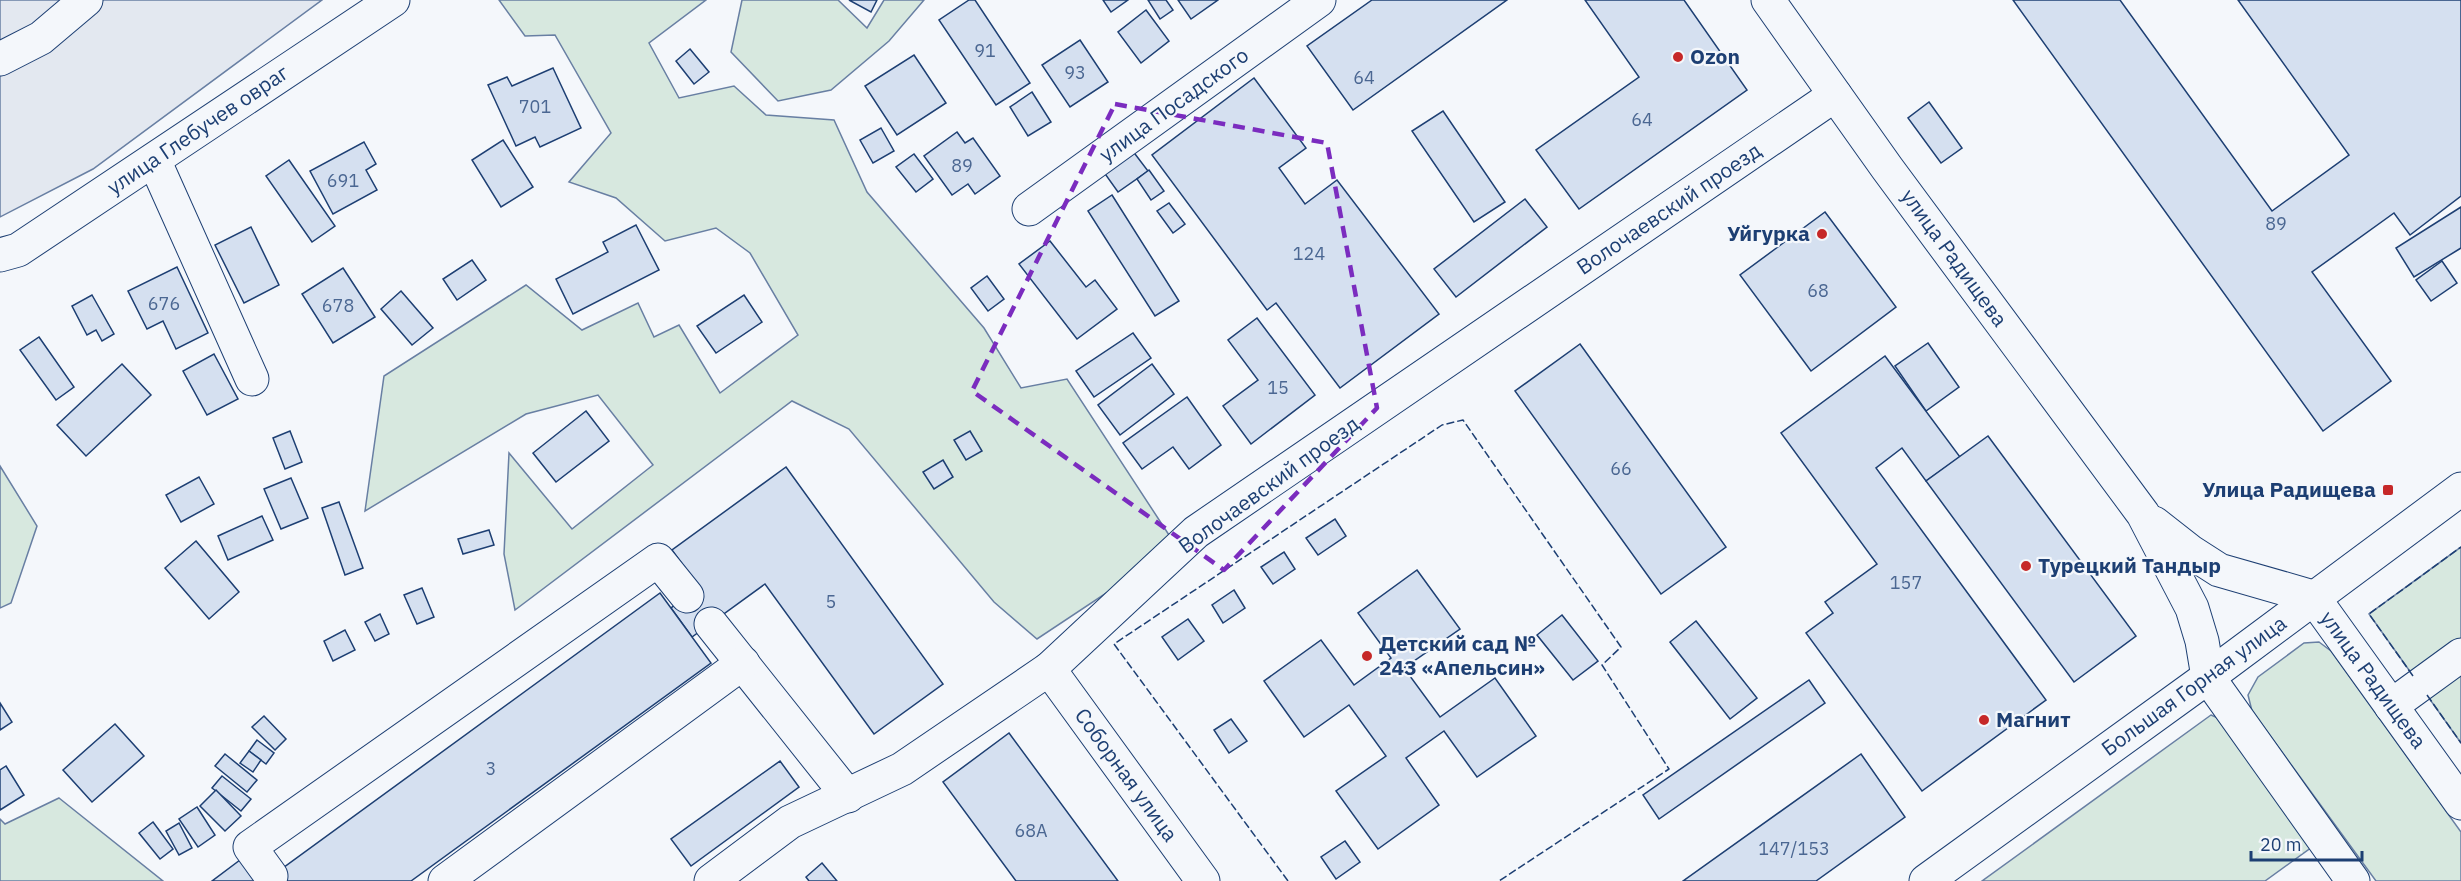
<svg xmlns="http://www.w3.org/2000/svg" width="2461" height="881" viewBox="0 0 2461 881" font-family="'IBM Plex Sans',sans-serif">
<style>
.green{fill:#d7e8df;stroke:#687fa3;stroke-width:1.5}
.parking{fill:#e3e8f0;stroke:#687fa3;stroke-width:1.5}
.building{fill:#d5e0f0;stroke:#1d3f73;stroke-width:1.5}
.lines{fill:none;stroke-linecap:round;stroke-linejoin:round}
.minor-casing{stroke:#1d3f73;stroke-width:35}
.major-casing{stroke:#1d3f73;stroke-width:35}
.minor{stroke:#f4f7fb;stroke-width:33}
.major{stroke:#f4f7fb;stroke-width:33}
.fence{stroke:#1d3f73;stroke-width:1.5;stroke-dasharray:8 3;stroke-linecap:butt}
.marked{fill:none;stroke:#7b2cbf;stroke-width:4.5;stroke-dasharray:12 8;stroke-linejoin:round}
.poi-dot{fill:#c62828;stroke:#f4f7fb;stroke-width:2}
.labels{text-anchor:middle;stroke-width:4.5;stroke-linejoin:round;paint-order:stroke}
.number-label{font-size:18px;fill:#4b6792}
.poi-label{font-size:21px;font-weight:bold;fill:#1d3f73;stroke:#f4f7fb;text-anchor:start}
.street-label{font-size:21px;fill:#1d3f73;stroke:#f4f7fb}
</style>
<rect width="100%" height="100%" fill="#f4f7fb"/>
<g class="green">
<path d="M499,0H706L649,43L679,98L734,86L766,115L834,120L867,192L984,328L1021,388L1067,379L1169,535L1123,582L1037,639L994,602L849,429L792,401L515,610L504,554L509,453L572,529L653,465L598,395L526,414L365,511L384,376L526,285L582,330L638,303L654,337L679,325L720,393L798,335L750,253L716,228L665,241L616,198L569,182L611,133L555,35L525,36Z"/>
<path d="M742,0H838L867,28L884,0H924L889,41L831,90L778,101L731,52Z"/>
<path d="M0,466L37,526L11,603L0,608Z"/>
<path d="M2461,547V743L2369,614Z"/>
<path d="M2319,642L2331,651L2461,832V881H2376L2252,711L2248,695L2258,677L2304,643Z"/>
<path d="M2211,715L2225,721L2312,847L2265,881H1982Z"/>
<path d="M59,798L163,881H0V819L5,824Z"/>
</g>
<path class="parking" d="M0,0H322L93,169L0,217Z"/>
<g class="building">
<path d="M849,0H877L871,12Z"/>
<path d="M969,0H975L1030,83L996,105L939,20Z"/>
<path d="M1103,0H1128L1111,12Z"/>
<path d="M1148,0H1166L1173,10L1160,19Z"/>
<path d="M1178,0H1218L1191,19Z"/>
<path d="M1372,0H1507L1353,110L1307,46Z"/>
<path d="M1585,0H1684L1747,90L1579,209L1536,150L1639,77Z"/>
<path d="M2013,0H2120L2272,211L2349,155L2238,0H2461V196L2410,235L2394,213L2312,272L2391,381L2323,431Z"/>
<path d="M1146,10L1169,41L1141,63L1118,32Z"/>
<path d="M1080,40L1108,82L1070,107L1042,65Z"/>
<path d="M690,49L709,72L694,84L676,61Z"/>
<path d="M914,55L946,103L897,135L865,86Z"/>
<path d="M553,68L581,128L540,147L535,137L516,146L488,85L507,77L512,86Z"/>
<path d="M1254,78L1306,148L1279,168L1305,204L1337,180L1439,314L1340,388L1276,303L1267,310L1152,155Z"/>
<path d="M1032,92L1051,122L1028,136L1010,107Z"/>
<path d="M1929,102L1962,148L1941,163L1908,118Z"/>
<path d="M1443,111L1505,202L1474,222L1412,131Z"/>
<path d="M881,128L894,151L873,163L860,140Z"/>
<path d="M957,132L965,143L973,138L1000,176L975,194L968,184L952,195L924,156Z"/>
<path d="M503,140L533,187L501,207L472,160Z"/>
<path d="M364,142L376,164L366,170L377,190L333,214L310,171Z"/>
<path d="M1132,150L1148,171L1118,192L1103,171Z"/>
<path d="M914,154L933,179L916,192L896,167Z"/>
<path d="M289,160L335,226L312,242L266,176Z"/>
<path d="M1149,170L1164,191L1151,200L1137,179Z"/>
<path d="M1112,195L1179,301L1155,316L1088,211Z"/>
<path d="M1525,199L1547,227L1456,297L1434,269Z"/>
<path d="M1169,203L1185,224L1173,233L1157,211Z"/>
<path d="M2461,207V248L2414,277L2396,248Z"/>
<path d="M1825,212L1896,307L1811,371L1740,275Z"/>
<path d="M636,225L659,270L573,314L556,279L608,252L603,242Z"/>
<path d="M251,227L279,285L244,303L215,245Z"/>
<path d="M1050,241L1086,287L1095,280L1117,309L1077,339L1019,264Z"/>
<path d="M472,260L486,280L457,300L443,279Z"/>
<path d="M2442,261L2457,283L2431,301L2416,280Z"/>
<path d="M177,267L208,333L176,349L163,321L147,329L128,291Z"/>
<path d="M343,268L375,317L333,343L302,294Z"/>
<path d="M987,276L1004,299L988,311L971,288Z"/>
<path d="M401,291L433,328L412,345L381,309Z"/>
<path d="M92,295L114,334L102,341L96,330L87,335L72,306Z"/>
<path d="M744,295L762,322L716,353L697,326Z"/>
<path d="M1257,318L1315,395L1251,444L1223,406L1258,380L1228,340Z"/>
<path d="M1133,333L1151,358L1094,397L1076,371Z"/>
<path d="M39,337L74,387L56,400L20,350Z"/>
<path d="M1928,343L1959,387L1926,411L1895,366Z"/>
<path d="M1580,344L1726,547L1661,594L1515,391Z"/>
<path d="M214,354L238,399L207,415L183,371Z"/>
<path d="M1885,356L1960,457L1926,481L1902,448L1876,468L2046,700L1922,791L1806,633L1833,613L1825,602L1877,564L1781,433Z"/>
<path d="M122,364L151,395L86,456L57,425Z"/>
<path d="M1152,364L1174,394L1120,435L1098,405Z"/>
<path d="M1187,397L1221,445L1189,469L1173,447L1142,469L1123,443Z"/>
<path d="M586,411L609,441L556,482L533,453Z"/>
<path d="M290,431L302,462L285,469L273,438Z"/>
<path d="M970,431L982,451L966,460L954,440Z"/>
<path d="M1988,436L2136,636L2074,682L1926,481Z"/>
<path d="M943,460L953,477L934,489L923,472Z"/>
<path d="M786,467L943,684L874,734L765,584L692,637L671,608L699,587L672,550Z"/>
<path d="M199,477L214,504L181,522L166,495Z"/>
<path d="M291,478L308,518L281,529L264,489Z"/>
<path d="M339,502L363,568L345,575L322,508Z"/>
<path d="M262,516L273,540L228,560L218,536Z"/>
<path d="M1335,519L1346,536L1318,555L1306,538Z"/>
<path d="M489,530L494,545L463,554L458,539Z"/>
<path d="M196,541L239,592L209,619L165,568Z"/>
<path d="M1284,552L1295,569L1273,584L1261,567Z"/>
<path d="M1417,570L1460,629L1404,668L1440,717L1495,678L1536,736L1477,777L1444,731L1406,758L1439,805L1378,849L1336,791L1386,756L1349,705L1304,737L1264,681L1321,640L1354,685L1391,658L1358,613Z"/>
<path d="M422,588L434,617L417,624L404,595Z"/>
<path d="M1234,590L1245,608L1223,623L1212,605Z"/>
<path d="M660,593L711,663L411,881H265Z"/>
<path d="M380,614L389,634L375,641L365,622Z"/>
<path d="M1562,615L1598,661L1573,680L1537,635Z"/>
<path d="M1188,619L1204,641L1178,660L1162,637Z"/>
<path d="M1696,621L1757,698L1730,719L1670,642Z"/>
<path d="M345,630L355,650L333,661L324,641Z"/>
<path d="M1809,680L1825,703L1659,819L1643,795Z"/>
<path d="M0,703L12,722L0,730Z"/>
<path d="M264,716L286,739L275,750L252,727Z"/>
<path d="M1231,719L1247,741L1229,753L1214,730Z"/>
<path d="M115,724L144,756L92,802L63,770Z"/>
<path d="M1009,733L1118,881H1016L943,782Z"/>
<path d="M257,740L274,753L266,764L249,751Z"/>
<path d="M249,751L261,760L253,772L240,763Z"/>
<path d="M225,754L257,780L247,792L215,766Z"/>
<path d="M1861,754L1905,817L1816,881H1683Z"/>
<path d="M780,761L799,787L691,866L671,839Z"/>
<path d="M6,766L24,795L0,810V770Z"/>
<path d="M222,776L251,799L241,811L212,788Z"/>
<path d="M216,790L241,816L225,831L200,806Z"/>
<path d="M197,807L215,835L198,847L179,819Z"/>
<path d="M153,822L173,849L160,859L139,833Z"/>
<path d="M179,823L192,848L179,855L166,831Z"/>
<path d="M1345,841L1360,862L1336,879L1321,857Z"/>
<path d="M240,860L255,881H212Z"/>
<path d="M822,863L837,881H809L806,877Z"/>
</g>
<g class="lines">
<defs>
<g id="minor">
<path d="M1768,0L1887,168L2143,514L2192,608L2202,641L2208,677L2353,881"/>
<path d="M0,59L41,38L86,0"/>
<path d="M154,160L252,379"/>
<path d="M1029,209L1319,0"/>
<path d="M0,255L18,250L393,0"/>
<path d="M2154,523L2191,552L2219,570L2313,597L2461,803"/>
<path d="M711,624L848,796"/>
<path d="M1049,669L1203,881"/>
<path d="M2391,706L2461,655"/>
<path d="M271,876L250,847L658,560L687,596"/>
<path d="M445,881L743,663"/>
<path d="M711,881L790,822L902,769L1049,669L1196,532L1835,95"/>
</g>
<path id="major" d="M1926,881L2208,677L2461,489"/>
</defs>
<use href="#minor" class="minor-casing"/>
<use href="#major" class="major-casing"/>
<use href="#minor" class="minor"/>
<use href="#major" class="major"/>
<g class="fence">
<path d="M2413,676L2369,614L2461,547"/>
<path d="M2427,695L2461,743"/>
<path d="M1288,881L1114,644L1442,425L1463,420L1621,647L1602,665L1669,769L1499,881"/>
</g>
</g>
<path class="marked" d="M1115,104L1327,143L1377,408L1224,570L972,391Z"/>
<g class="poi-dot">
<circle cx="1678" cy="57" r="6"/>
<circle cx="1822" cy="234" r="6"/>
<rect x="2382" y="484" width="12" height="12" rx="3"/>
<circle cx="2026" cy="566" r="6"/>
<circle cx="1367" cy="656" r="6"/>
<circle cx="1984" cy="720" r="6"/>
</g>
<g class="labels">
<g class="number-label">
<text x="985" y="57">91</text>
<text x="1075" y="79">93</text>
<text x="1364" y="84">64</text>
<text x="535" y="113">701</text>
<text x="1642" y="126">64</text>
<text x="962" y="172">89</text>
<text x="343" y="187">691</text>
<text x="2276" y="230">89</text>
<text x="1309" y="260">124</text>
<text x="1818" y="297">68</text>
<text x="164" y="310">676</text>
<text x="338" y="312">678</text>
<text x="1278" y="394">15</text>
<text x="1621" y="475">66</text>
<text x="1906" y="589">157</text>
<text x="831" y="608">5</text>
<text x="491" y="775">3</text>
<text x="1031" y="837">68А</text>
<text x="1794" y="855">147/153</text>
</g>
<g class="poi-label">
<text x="1690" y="64">Ozon</text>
<text x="1810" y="241" text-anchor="end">Уйгурка</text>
<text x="2376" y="497" text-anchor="end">Улица Радищева</text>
<text x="2038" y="573">Турецкий Тандыр</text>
<text x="1379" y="651">Детский сад №<tspan x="1379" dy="24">243 «Апельсин»</tspan></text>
<text x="1996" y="727">Магнит</text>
</g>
<g class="street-label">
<text transform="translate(1174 105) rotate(-36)" y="7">улица Посадского</text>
<text transform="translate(198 130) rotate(-34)" y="7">улица Глебучев овраг</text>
<text transform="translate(1669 209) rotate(-34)" y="7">Волочаевский проезд</text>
<text transform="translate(1954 258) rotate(54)" y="7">улица Радищева</text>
<text transform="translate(1269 485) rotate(-36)" y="7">Волочаевский проезд</text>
<text transform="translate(2373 680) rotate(54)" y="7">улица Радищева</text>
<text transform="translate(2194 686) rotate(-36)" y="7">Большая Горная улица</text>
<text transform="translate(1126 775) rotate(54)" y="7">Соборная улица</text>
</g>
</g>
<path d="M2251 851v9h111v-9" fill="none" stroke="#1d3f73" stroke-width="3"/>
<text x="2260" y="851" font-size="18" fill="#1d3f73" stroke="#f4f7fb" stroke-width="4.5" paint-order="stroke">20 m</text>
</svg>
